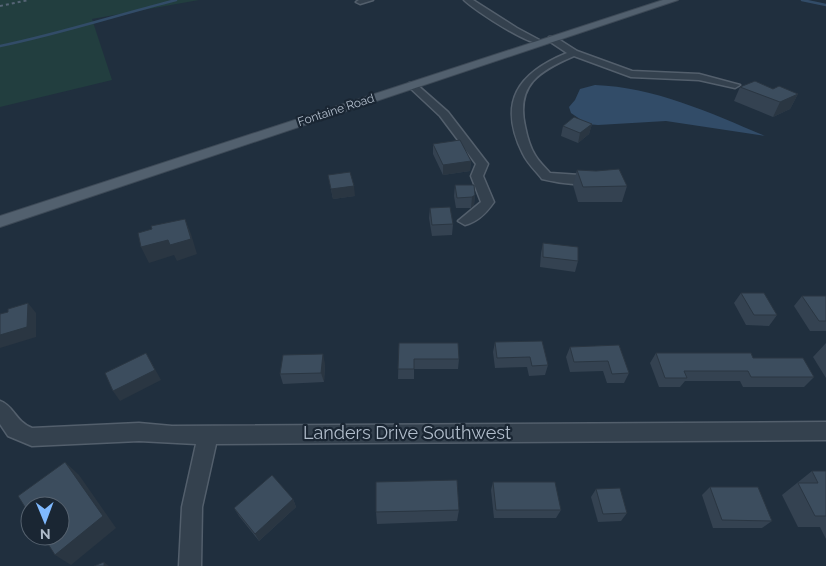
<svg xmlns="http://www.w3.org/2000/svg" width="826" height="566" viewBox="0 0 826 566" font-family="Raleway,sans-serif">
<style>
.green{fill:#223e3f}
.water{fill:#324c68}
.lines{fill:none;stroke-linecap:round;stroke-linejoin:round}
.stream{stroke:#324c68;stroke-width:2.5}
.minor-casing{stroke:#535f6c;stroke-width:3}
.major-casing{stroke:#3e4a57;stroke-width:2}
.minor{fill:#34414e;fill-rule:evenodd}
.major{fill:#52606e;fill-rule:evenodd}
.rail{stroke:#566576;stroke-width:2;stroke-dasharray:3 3;stroke-linecap:butt}
.wall{fill:#344251}
.shaded-wall{fill:#2a3642}
.building{fill:#3c4d5e;stroke:#2a3642}
.labels{text-anchor:middle;stroke-width:4.5;stroke-linejoin:round;paint-order:stroke}
.far-street-label{font-size:12px;fill:#b0bcca;stroke:#1a2633}
.near-street-label{font-size:18px;fill:#b0bcca;stroke:#1a2633}
</style>
<rect width="100%" height="100%" fill="#202f3e"/>
<path class="green" d="M0,0H199L92,19L112,80L0,107Z"/>
<path class="water" d="M595,85C654,87 711,113 765,136L666,121L598,125L587,124L571,113L569,107L575,100L580,89Z"/>
<g class="lines">
<g class="stream">
<path d="M802,0L826,5"/>
<path d="M0,46C59,34 117,15 176,0"/>
</g>
<defs>
<g id="minor">
<path d="M359,0H373L360,4L356,2Z"/>
<path d="M464,0H473L517,28L545,43C536,51 474,10 464,0Z"/>
<path d="M549,37H555L577,51L632,71L699,74L740,85L735,88L699,80L631,77L574,56C539,71 516,85 525,126C527,136 530,147 535,155C539,162 545,167 550,173L595,176L601,180C593,189 554,182 542,179C536,171 527,163 523,154C497,102 518,73 567,53L549,41Z"/>
<path d="M409,83H415L448,112L488,164L483,176L494,202C487,212 478,222 465,225L458,221L481,202L471,176L476,164L440,116L409,87Z"/>
<path d="M0,401C14,406 15,421 32,428L139,423L172,426L826,422V440L216,444L202,507L201,566H179L182,507L196,444L139,441L32,446L8,436L0,424Z"/>
</g>
<path id="major" d="M663,0H678L0,227V216Z"/>
</defs>
<use href="#minor" class="minor-casing"/>
<use href="#major" class="major-casing"/>
<use href="#minor" class="minor"/>
<use href="#major" class="major"/>
<path class="rail" d="M0,6L29,0"/>
</g>
<g class="wall">
<path d="M740,87L773,89L798,94L790,109L773,117L734,101Z"/>
<path d="M592,124L589,134L578,143L561,136L563,126Z"/>
<path d="M433,144L471,161L470,171L443,175L433,154Z"/>
<path d="M577,170L596,171L627,186L622,202H578L573,185Z"/>
<path d="M328,175L355,196L333,199Z"/>
<path d="M455,185L475,195L474,205L471,208H456L454,196Z"/>
<path d="M430,208L453,224L452,235L432,236L429,218Z"/>
<path d="M543,243L578,261L575,272L540,267L541,253Z"/>
<path d="M741,293L777,315L769,326L746,325L734,303Z"/>
<path d="M802,296H826V331H810L794,306Z"/>
<path d="M542,341L548,365L545,375L529,376L527,367L495,368L493,352L495,342Z"/>
<path d="M399,343L459,359L458,369H414V379H398Z"/>
<path d="M826,343V378L813,357Z"/>
<path d="M619,345L629,373L624,383H607L603,371L570,372L566,357L570,347Z"/>
<path d="M656,353L814,377L804,387H743L740,381H685L680,387H659L650,363Z"/>
<path d="M325,364L324,382L283,384L280,374Z"/>
<path d="M812,471H826V539L820,527H798L782,495Z"/>
<path d="M493,482L561,510L556,518H494L491,490Z"/>
<path d="M710,487L772,521L762,528H713L702,495Z"/>
<path d="M596,489L627,513L621,521L598,522L591,497Z"/>
<path d="M293,499L296,507L259,541L239,516L234,508Z"/>
<path d="M459,510L457,521L377,524L376,512Z"/>
</g>
<g class="shaded-wall">
<path d="M798,94L790,109L773,117L780,102Z"/>
<path d="M592,124L589,134L578,143L580,133Z"/>
<path d="M471,161L470,171L443,175V165Z"/>
<path d="M354,186L355,196L333,199L331,189Z"/>
<path d="M475,195L474,205L471,208L472,197Z"/>
<path d="M185,219L191,234L197,254L177,261L174,255L149,263L141,247Z"/>
<path d="M28,303L36,313V337L0,348V335Z"/>
<path d="M146,353L161,380L120,401L113,391Z"/>
<path d="M323,354L325,364L324,382L321,373Z"/>
<path d="M65,462L79,475L116,528L71,565L55,555Z"/>
<path d="M293,499L296,507L259,541L255,534Z"/>
<path d="M104,562L109,566H104Z"/>
</g>
<g class="building">
<path d="M755,81L773,89L779,86L798,94L780,102L740,87Z"/>
<path d="M574,117L592,124L580,133L563,126Z"/>
<path d="M460,140L471,161L443,165L433,144Z"/>
<path d="M619,169L627,186L583,187L577,170L596,171Z"/>
<path d="M350,172L354,186L331,189L328,175Z"/>
<path d="M455,185H474L475,195L472,197L457,198Z"/>
<path d="M450,207L453,224L432,225L430,208Z"/>
<path d="M185,219L191,239L170,245L168,240L141,247L138,233L152,229L151,226Z"/>
<path d="M543,243L578,247V261L543,257Z"/>
<path d="M741,293H764L777,315H754Z"/>
<path d="M802,296H826V321H819Z"/>
<path d="M28,303L27,327L0,335V314L8,312V309Z"/>
<path d="M542,341L548,365L532,366L530,357L497,358L495,342Z"/>
<path d="M399,343H458L459,359H414V369H398Z"/>
<path d="M619,345L629,373L612,374L608,361L574,362L570,347Z"/>
<path d="M146,353L155,370L113,391L105,373Z"/>
<path d="M656,353H751L753,358H803L814,377H751L748,371H684L687,378H665Z"/>
<path d="M323,354L321,373L280,374L283,355Z"/>
<path d="M65,462L103,516L55,555L43,536H60V506H30V515L18,496Z"/>
<path d="M812,471H826V516H815L798,483H818Z"/>
<path d="M272,475L293,499L255,534L234,508Z"/>
<path d="M457,480L459,510L376,512V482Z"/>
<path d="M493,482H555L561,510H496Z"/>
<path d="M710,487H758L772,521L722,520Z"/>
<path d="M620,488L627,513L603,514L596,489Z"/>
<path d="M104,562V566H94Z"/>
</g>
<g class="labels">
<g class="far-street-label">
<text transform="translate(336 110) rotate(-18)" y="4">Fontaine Road</text>
</g>
<g class="near-street-label">
<text x="407" y="439">Landers Drive Southwest</text>
</g>
</g>
<g transform="translate(45 521) rotate(179)"><circle r="24" fill="#1a2633" stroke="#56626f"/>
<path d="M0-4L9 19L0 12L-9 19Z" fill="#7fb9ff"/>
<text y="-8" font-size="14" font-weight="bold" text-anchor="middle" fill="#b0bcca">N</text>
</g>
</svg>
